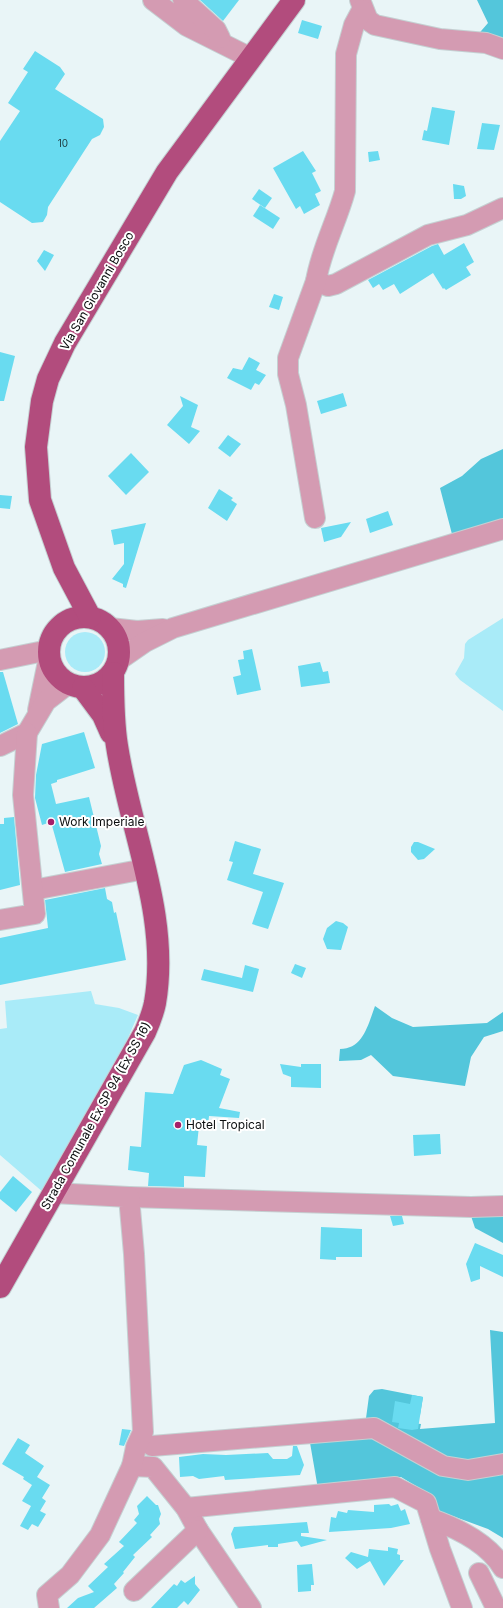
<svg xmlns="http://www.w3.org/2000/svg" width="503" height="1608" viewBox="0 0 503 1608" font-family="Inter,sans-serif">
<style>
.green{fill:#a9ebf8}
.forest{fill:#53c6db}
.building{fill:#69dbf0}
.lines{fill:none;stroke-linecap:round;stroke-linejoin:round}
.minor-casing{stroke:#c5d0d2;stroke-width:22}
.major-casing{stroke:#c5d0d2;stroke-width:24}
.minor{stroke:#d49bb2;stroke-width:20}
.major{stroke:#b24c7d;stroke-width:22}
.poi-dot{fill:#a51f69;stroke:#fff;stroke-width:1.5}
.labels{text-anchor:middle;stroke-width:4;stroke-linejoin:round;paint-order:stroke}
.number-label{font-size:10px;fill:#224046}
.street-label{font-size:12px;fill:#0a0d0e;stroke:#fff}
.poi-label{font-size:12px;fill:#0a0d0e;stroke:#fff;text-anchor:start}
</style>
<rect width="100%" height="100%" fill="#e9f5f7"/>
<g class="green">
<path d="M503,618V711L460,680L455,674L464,658L465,644L468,640Z"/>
<circle cx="85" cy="652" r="20"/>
<path d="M91,991L95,1004L119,1008L138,1015L112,1074L44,1193L0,1155V1029L7,1028L5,1001Z"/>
</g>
<g class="forest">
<path d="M477,0H503V47L475,38L488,23Z"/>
<path d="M503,449V523L453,538L440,488L462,476L481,459Z"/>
<path d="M375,1006L392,1018L413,1027L487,1023L503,1012V1031L484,1037L471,1057L465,1086L393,1076L371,1055L361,1060L339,1061L340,1049C363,1049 368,1025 375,1006Z"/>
<path d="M503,1199V1243L475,1228L471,1216Z"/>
<path d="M490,1330L503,1332V1538L488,1529L439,1511L434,1497L401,1477L318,1489L309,1437L364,1433L369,1396L374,1390L382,1389L423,1397L420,1415L413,1414L412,1423L421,1424L420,1429L495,1423Z"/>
</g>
<g class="building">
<path d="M200,0H239L223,21Z"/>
<path d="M302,20L322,26L318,39L298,33Z"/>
<path d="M35,51L60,67L65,74L55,89L103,119L104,127L100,135L92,139L48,207L47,215L43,222L32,223L0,202V141L20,111L8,103L28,72L23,69Z"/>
<path d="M432,107L455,111L449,145L422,140L424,130L427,131Z"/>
<path d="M482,123L500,125L494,150L477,149Z"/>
<path d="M303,151L316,171L312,173L321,191L315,194L320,205L304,214L300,206L296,209L273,168Z"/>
<path d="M378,151L380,160L369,162L368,152Z"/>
<path d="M453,184L464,186L466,196L461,199H454Z"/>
<path d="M259,189L272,198L265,208L252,199Z"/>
<path d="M260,205L280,218L273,229L253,216Z"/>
<path d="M464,243L474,262L466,267L471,275L446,290L444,288L443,289L433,273L400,294L394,284L383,290L379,284L373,288L368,280L432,246L438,244L444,255Z"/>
<path d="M44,250L54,255L45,271L37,261Z"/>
<path d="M274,294L283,297L279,310L269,307Z"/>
<path d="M0,352L15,356L4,401H0Z"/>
<path d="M249,357L260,363L256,370L266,375L259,385L255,383L251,390L227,378L233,368L242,370Z"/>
<path d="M343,393L347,406L321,414L317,401Z"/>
<path d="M180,396L198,405L191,427L200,431L189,444L167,425L183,406Z"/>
<path d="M228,435L241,444L230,457L218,448Z"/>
<path d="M131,453L149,472L126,495L108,476Z"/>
<path d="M219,489L233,498L231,500L237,504L227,521L208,508Z"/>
<path d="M0,495L12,496L10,509L0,508Z"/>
<path d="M388,511L393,525L370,533L366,519Z"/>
<path d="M351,522L341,537L324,542L321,528Z"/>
<path d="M146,523L126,588L123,587V584L112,579L124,564V543L114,545L111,530Z"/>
<path d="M252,649L261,690L237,695L233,677L241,675L238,660L244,659L243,651Z"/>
<path d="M320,662L323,672L328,671L330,683L301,687L298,666Z"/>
<path d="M0,672H3L18,724L0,733Z"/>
<path d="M84,732L95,768L57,780V782L51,784L56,804L89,797L101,846L99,854L102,864L65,872L51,822L42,825L35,798L36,775L42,744Z"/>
<path d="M14,817L20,885L0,890V824H4V818Z"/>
<path d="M235,841L261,849L253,874L284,883L268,929L252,924L263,892L227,880L233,862L229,861Z"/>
<path d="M414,842H418L435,849L424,859L418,860L411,852V847Z"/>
<path d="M105,888L107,899L112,902L114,913L116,912L126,960L0,985V938L48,928L45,900Z"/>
<path d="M336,921L343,923L348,927L341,950L327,949L323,939L327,928Z"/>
<path d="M295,964L306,968L302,978L291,973Z"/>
<path d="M245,965L259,969L253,992L201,980L204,969L242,978Z"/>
<path d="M201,1060L222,1069L220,1075L230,1079L219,1108L240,1112L239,1118L209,1116L208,1126H199L197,1145L207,1146L205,1177L184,1176V1187L148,1186L149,1173L128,1170L130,1146L141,1147L145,1092L173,1094L184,1065Z"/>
<path d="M280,1064L301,1067V1064H321V1088L291,1087V1077L283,1074Z"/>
<path d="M440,1134L441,1154L414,1156L413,1135Z"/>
<path d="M13,1176L32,1192L16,1212L0,1199V1192Z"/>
<path d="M390,1216H402L404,1224L393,1226Z"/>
<path d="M321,1227L362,1229V1257H336V1260L320,1259Z"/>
<path d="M475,1243L503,1255V1277L480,1266V1279L471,1282L466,1264Z"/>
<path d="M412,1395L423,1397L418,1429L412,1430L398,1428L399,1423L392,1422L395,1401L410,1404Z"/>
<path d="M122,1429L131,1430L124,1446L119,1445Z"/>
<path d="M18,1438L30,1445L25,1453L44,1466L37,1477L50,1485L42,1498L46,1501L40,1511L46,1514L38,1527L32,1524L28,1530L20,1526L31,1506L22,1501L32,1485L23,1479L24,1477L2,1464Z"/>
<path d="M293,1446H297L304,1465L300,1475L225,1480L224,1476L199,1479L193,1476L180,1477L179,1457L203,1454L226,1455L268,1453L273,1459H287L292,1456Z"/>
<path d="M147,1496L156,1505H158L161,1514L159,1519L160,1524L150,1535L152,1537L133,1555L135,1557L123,1572L124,1573L114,1584L117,1588L94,1608H67L78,1598L94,1592L88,1586L108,1567L104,1564L124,1546L119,1542L137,1523L134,1520L139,1514L137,1506Z"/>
<path d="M389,1504L391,1506L398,1504L401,1511L405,1509L410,1524L391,1528L329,1532L331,1517L336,1518L338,1511L347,1513L348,1510L374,1512V1505Z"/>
<path d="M307,1522L309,1533H301V1536L327,1540L301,1547L297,1541L278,1544V1547H268V1545L235,1549L231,1534L234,1527Z"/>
<path d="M388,1547L398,1549L397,1554L400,1555V1560H404L384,1586L370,1561L357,1569L345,1558L351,1552L368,1557L369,1549L388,1551Z"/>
<path d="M312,1564L314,1585H311V1591L298,1592L297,1565Z"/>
<path d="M195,1576V1584L200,1590L188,1605L184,1601L177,1608H151L174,1584L177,1586L181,1580L185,1583Z"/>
</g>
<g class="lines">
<defs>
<g id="minor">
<path d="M153,0L187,26L251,58"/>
<path d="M183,0L216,30L220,38"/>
<path d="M360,0L368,20L375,25L440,39L486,43L503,49"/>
<path d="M316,281L328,286L336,284L428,235L467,225L503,208"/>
<path d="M315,518L296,405L288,374V358L316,281C321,250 337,221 345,191L346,54L354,25L362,10"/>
<path d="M110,628L137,631L163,629"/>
<path d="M0,660L49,650"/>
<path d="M119,660L145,642L173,628L503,529"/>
<path d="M38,710L49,657"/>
<path d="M0,746L27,733L46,701L68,684"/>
<path d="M33,890L145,869"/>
<path d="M0,920L35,914L23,795L27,733"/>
<path d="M129,1197L471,1207L503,1206"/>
<path d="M152,1446L374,1428L443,1466L468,1470L503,1464"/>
<path d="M132,1466L153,1467L186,1508L198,1530L251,1608"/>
<path d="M186,1508L395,1487L426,1503L440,1549L462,1608"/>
<path d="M431,1519C457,1528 488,1543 503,1568"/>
<path d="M479,1573L496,1608"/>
<path d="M134,1591L198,1530"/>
<path d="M49,1608L47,1595L70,1575L100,1535L132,1466L136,1447L143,1432L134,1254L129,1197L53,1193"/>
</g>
<g id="major">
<circle cx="84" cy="652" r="35"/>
<path d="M90,617L64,568L40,500L36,447L42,401L48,379L65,343L167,172L294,0"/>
<path d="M83,688L103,715L111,733"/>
<path d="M0,1287L145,1032C149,1023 153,1013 155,1003C170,916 130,831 117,746C113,722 113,698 113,673"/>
</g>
</defs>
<use href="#minor" class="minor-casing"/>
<use href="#major" class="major-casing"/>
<use href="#minor" class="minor"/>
<use href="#major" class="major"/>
</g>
<g class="poi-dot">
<circle cx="51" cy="822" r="4"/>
<circle cx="178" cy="1125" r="4"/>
</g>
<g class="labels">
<g class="number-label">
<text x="63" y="147">10</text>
</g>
<g class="street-label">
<text transform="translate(97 291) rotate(-60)" y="4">Via San Giovanni Bosco</text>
<text transform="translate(96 1116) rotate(-61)" y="4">Strada Comunale Ex SP 94 (Ex SS 16)</text>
</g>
<g class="poi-label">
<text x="59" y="826">Work Imperiale</text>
<text x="186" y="1129">Hotel Tropical</text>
</g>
</g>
</svg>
